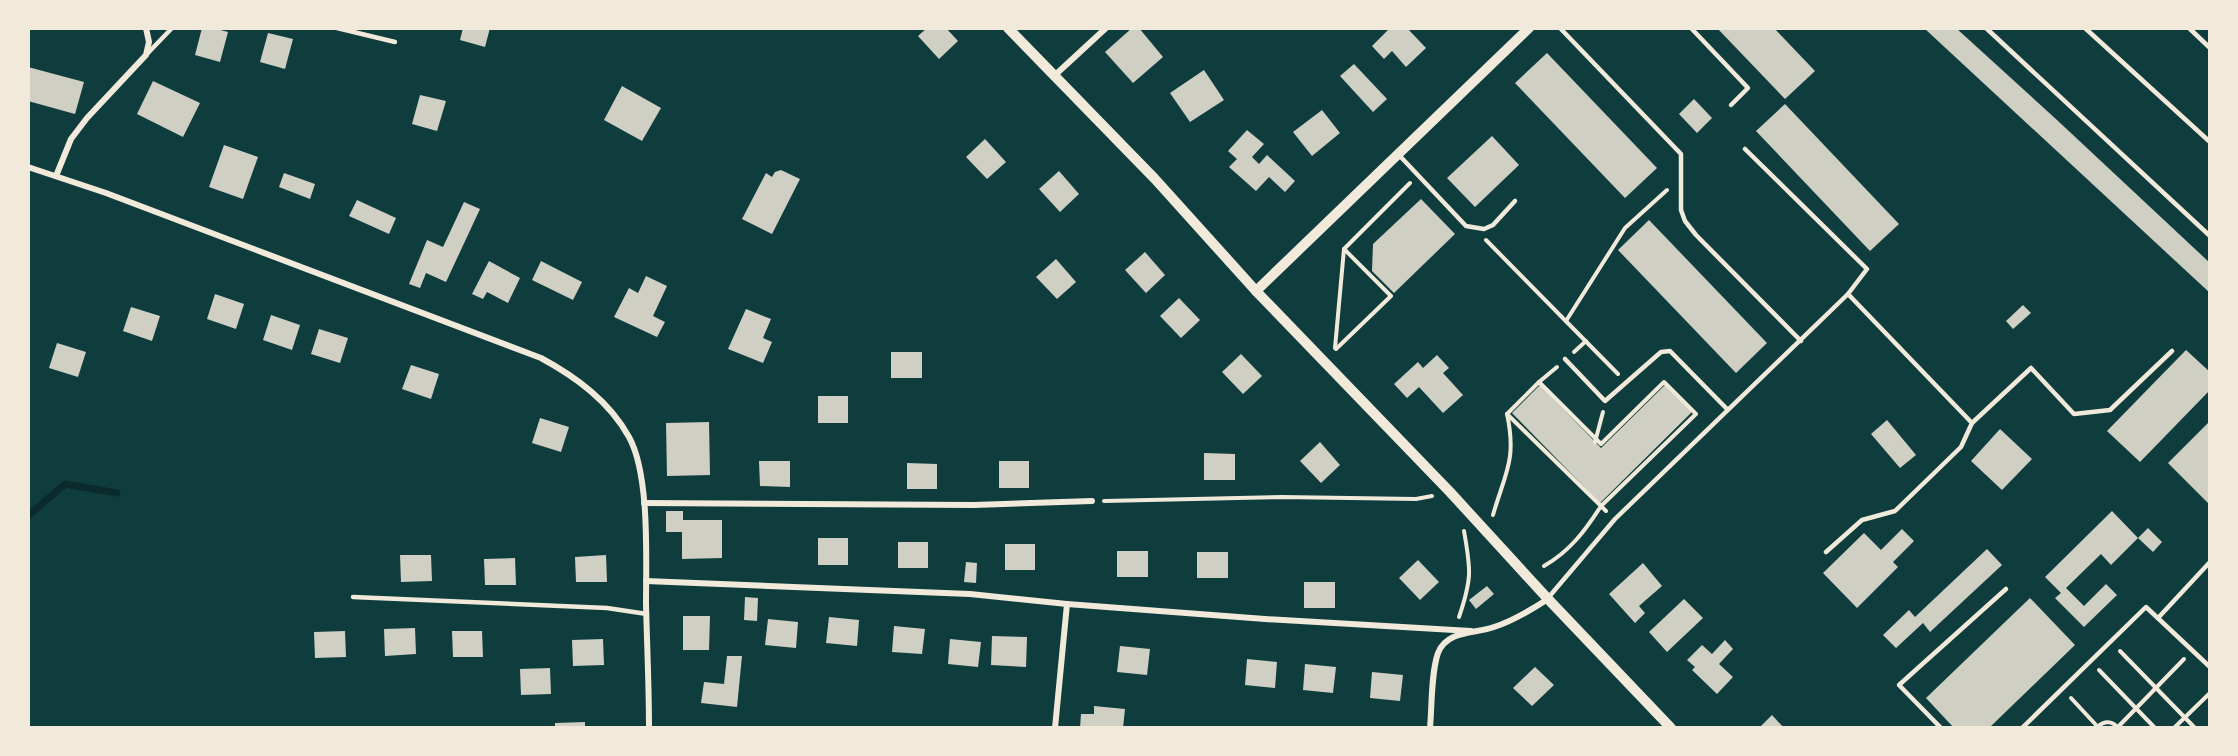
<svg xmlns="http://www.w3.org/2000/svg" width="2238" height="756" viewBox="0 0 2238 756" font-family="Mulish,sans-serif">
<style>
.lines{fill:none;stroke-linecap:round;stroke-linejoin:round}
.stream{stroke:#0a2a2b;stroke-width:7}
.building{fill:#cfcfc3}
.path{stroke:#f1e9da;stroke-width:4}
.service{stroke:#f1e9da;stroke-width:4.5}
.minor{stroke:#f1e9da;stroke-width:6}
.tertiary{stroke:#f1e9da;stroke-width:10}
</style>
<rect width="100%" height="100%" fill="#0f3d3e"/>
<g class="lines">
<path class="stream" d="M28,516L65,484L117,493"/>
</g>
<g class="building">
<path d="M202,28H213L228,32L220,62L195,55Z"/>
<path d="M463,28H490L485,47L460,40Z"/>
<path d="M927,28H946L958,41L939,59L918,36Z"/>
<path d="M1132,28H1139L1163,57L1133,83L1105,52Z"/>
<path d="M1390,28H1407L1426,48L1406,67L1392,51L1384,59L1372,46Z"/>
<path d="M1717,28H1774L1815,71L1785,99Z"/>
<path d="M1924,28H1956L2057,120L2210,263V293Z"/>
<path d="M268,33L293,39L285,69L260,62Z"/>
<path d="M1547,53L1657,168L1625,198L1515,83Z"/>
<path d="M1354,64L1387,99L1373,112L1340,76Z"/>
<path d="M28,67L84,82L75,114L28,101Z"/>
<path d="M1204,70L1224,100L1190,122L1170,93Z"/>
<path d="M153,81L200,103L183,137L137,114Z"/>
<path d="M622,86L661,108L642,141L604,120Z"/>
<path d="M420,95L446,101L437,131L412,124Z"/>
<path d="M1694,99L1712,118L1697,133L1679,114Z"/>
<path d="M1785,104L1899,224L1870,251L1756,131Z"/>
<path d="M1322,110L1340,133L1312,156L1293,132Z"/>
<path d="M1247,130L1264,144L1252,157L1259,164L1267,155L1295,181L1285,192L1269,177L1256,191L1229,167L1237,159L1228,151Z"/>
<path d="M1492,136L1519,165L1475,207L1447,178Z"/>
<path d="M985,139L1006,162L987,179L966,157Z"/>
<path d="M224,145L258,157L243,199L209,187Z"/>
<path d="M781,170L800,179L772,234L742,219L766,173L772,177L775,172Z"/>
<path d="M1059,171L1079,194L1060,212L1039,189Z"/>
<path d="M284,173L315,184L310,199L279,187Z"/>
<path d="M1421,199L1455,234L1394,293L1372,271L1373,244Z"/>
<path d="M357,200L396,218L389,234L349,216Z"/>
<path d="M464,202L480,209L446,282L426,273L420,288L409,284L427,240L443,247Z"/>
<path d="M1649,220L1767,343L1736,373L1618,250Z"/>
<path d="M1145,252L1165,275L1146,293L1125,270Z"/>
<path d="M1056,259L1076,282L1057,299L1036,277Z"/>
<path d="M489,261L520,278L508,303L487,292L483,299L472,294Z"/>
<path d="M541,261L582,282L573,300L532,280Z"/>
<path d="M646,276L667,286L653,316L665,322L657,337L614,317L629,288L638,293Z"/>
<path d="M215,294L244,304L236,329L207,319Z"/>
<path d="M1179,298L1200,320L1181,338L1160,316Z"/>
<path d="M2023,305L2031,313L2013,329L2006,321Z"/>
<path d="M131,307L160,316L152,341L123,331Z"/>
<path d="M746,309L771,319L763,338L772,342L763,363L728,349Z"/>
<path d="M271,315L300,325L292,350L263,340Z"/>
<path d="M319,329L348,338L340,363L311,354Z"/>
<path d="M57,343L86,352L78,377L49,368Z"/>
<path d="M2186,350L2210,372V390L2140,462L2107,431Z"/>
<rect x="891" y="352" width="31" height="26"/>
<path d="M1241,354L1262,376L1243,394L1222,372Z"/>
<path d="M1437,355L1449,368L1443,373L1463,395L1443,413L1419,387L1407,398L1394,384L1418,362L1423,368Z"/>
<path d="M411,365L439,374L431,399L402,389Z"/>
<path d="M1540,385L1601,448L1665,385L1692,412L1600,503L1512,413Z"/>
<rect x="818" y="396" width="30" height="27"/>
<path d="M540,418L569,427L561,452L532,443Z"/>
<path d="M1887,420L1916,455L1900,468L1871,434Z"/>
<path d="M2210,421V505L2168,463Z"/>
<path d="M709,422L710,475L667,476L666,423Z"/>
<path d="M2000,429L2032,459L2002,490L1971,461Z"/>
<path d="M1320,442L1340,465L1321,483L1300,461Z"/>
<path d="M1204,453L1235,454V480H1204Z"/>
<path d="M759,461H790V487L760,486Z"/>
<rect x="999" y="461" width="30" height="27"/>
<path d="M907,463L937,464V489H907Z"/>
<path d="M666,511H683V520H722V558L682,559V532H666Z"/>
<path d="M2112,511L2138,538L2111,565L2101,554L2066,588L2084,606L2106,584L2117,595L2084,627L2055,598L2061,593L2045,577Z"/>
<path d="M2148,528L2162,542L2153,552L2138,538Z"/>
<path d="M1902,529L1914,541L1893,562L1898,567L1857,608L1823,573L1864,533L1881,550Z"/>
<rect x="818" y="538" width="30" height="27"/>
<rect x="898" y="542" width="30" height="26"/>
<rect x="1005" y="544" width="30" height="26"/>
<path d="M1987,549L2002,565L1930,632L1923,623L1896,648L1883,635L1909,610L1915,617Z"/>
<rect x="1117" y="551" width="31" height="26"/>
<rect x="1197" y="552" width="31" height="26"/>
<path d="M400,555H431L432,581L401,582Z"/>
<path d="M606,555L607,582H576L575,557Z"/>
<path d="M515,558L516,585H485L484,559Z"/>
<path d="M1418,560L1439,582L1420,600L1399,578Z"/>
<path d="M966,562L977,563L976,583L964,582Z"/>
<path d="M1643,563L1662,586L1639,606L1645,613L1635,623L1609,594Z"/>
<rect x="1304" y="582" width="31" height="26"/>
<path d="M1487,586L1494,594L1476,609L1469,600Z"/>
<path d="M745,597L758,598L757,621L744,620Z"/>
<path d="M2030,598L2075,645L1989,728H1954L1926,698Z"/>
<path d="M1684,599L1703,618L1667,652L1649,632Z"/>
<path d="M683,616H710L709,650H683Z"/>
<path d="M829,617L859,620L857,646L826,643Z"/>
<path d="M768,619L798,622L796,648L765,645Z"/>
<path d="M894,626L925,629L922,654L892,652Z"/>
<path d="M415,628L416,654L385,656L384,629Z"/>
<path d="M345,631L346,657L315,658L314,632Z"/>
<path d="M452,631H482L483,657H453Z"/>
<path d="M992,636L1027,637L1026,667L991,665Z"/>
<path d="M603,639L604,665L573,666L572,640Z"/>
<path d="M950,639L981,642L978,667L948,664Z"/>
<path d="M1725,640L1733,649L1719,664L1733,677L1717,694L1692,670L1695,667L1687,660L1702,645L1712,654Z"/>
<path d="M1120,646L1150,649L1147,675L1117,672Z"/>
<path d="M727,656H742L737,707L701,703L704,682L724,684Z"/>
<path d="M1247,659L1277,662L1275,688L1245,685Z"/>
<path d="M1305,664L1336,667L1333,693L1303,690Z"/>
<path d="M1535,667L1554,685L1532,706L1513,688Z"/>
<path d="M550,668L551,694L521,695L520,669Z"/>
<path d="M1372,672L1403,675L1400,701L1370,698Z"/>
<path d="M1094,706L1125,709L1123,728H1080L1081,714H1094Z"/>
<path d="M1772,715L1784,728H1759Z"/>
<path d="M585,722V728H555V723Z"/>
</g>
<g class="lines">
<g class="path">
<path d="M1486,240L1618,374"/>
<path d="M1566,321L1625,228L1667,190"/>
<path d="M1335,348L1344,249L1410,183"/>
<path d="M1336,349L1391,296L1344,249"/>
<path d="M1574,352L1586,341"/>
<path d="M1539,382L1557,367"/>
<path d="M1595,442L1603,412"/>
<path d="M1104,501L1282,497L1416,499L1432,496"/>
<path d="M1493,515C1505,473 1517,460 1507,414"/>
<path d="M1544,566C1570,551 1585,531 1601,506L1696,414L1664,382L1601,444L1539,382L1507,414L1601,506L1606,511"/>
<path d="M1459,617C1472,579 1471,570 1464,531"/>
<path d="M2120,651L2195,728"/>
<path d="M2099,670L2155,728"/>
<path d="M2071,698L2097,726"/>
<path d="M2097,727C2104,721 2112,720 2118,728"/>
<path d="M2118,727L2184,659"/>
<path d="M2174,728L2210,693"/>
</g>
<g class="service">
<path d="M337,28L395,42"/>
<path d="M1560,28L1681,154V210L1685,221L1696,235L1801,341"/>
<path d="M1691,28L1748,88L1731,105"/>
<path d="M1986,28L2210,236"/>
<path d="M2085,28L2210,142"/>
<path d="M2189,28L2210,48"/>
<path d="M147,54L172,28"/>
<path d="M1398,154L1466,226L1484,229L1493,225L1515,201"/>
<path d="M1565,359L1605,401L1661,352L1670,351L1727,409"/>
<path d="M1972,423L2031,368L2074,414L2110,410L2172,351"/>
<path d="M1826,552L1862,520L1895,511L1961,447L1972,423L1848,294"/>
<path d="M353,597L607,608L647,614"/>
<path d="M1548,598L1615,519L1848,294L1867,269L1745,149"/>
<path d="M2158,618L2210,562"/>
<path d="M1941,728L1899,685L2006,589"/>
<path d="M2022,728L2146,607L2210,667"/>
</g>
<g class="minor">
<path d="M1054,76L1106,28"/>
<path d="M28,167L106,193L541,358C576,377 609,401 629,437C650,475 646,559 646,604C647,645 649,686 649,728"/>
<path d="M56,176L71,139L87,118L146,55L149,42L146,28"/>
<path d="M644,503L974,505L1092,501"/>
<path d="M646,581L970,594L1067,604L1265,619L1471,631"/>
<path d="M1055,728L1067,604"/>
<path d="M1430,728C1432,706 1431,673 1438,653C1447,630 1475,634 1494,627C1513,621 1531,610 1548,599"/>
</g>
<g class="tertiary">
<path d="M1008,28L1155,179L1256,291L1450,492L1548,599L1671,728"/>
<path d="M1256,291L1529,28"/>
</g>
</g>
<rect width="2238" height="756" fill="none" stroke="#f1e9da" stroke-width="60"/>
</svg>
